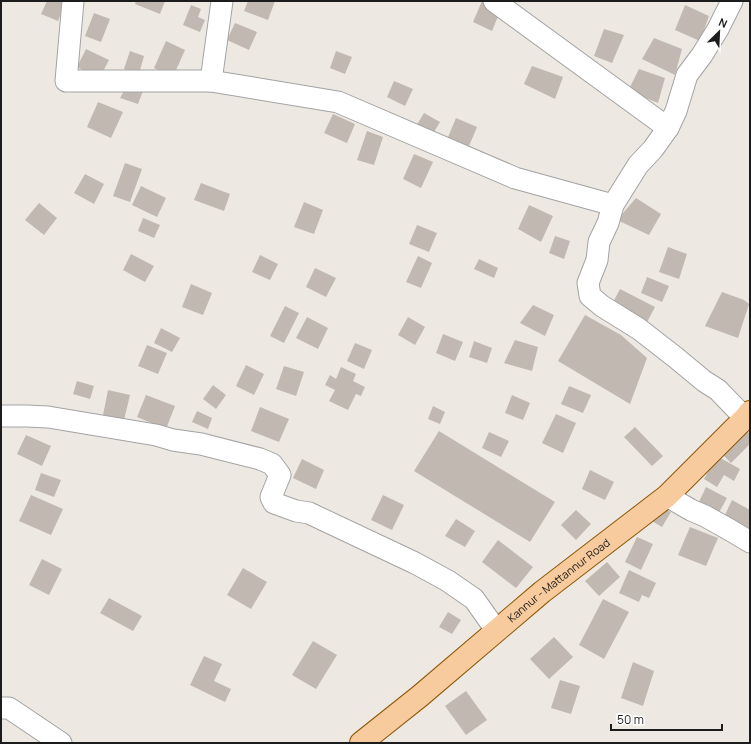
<svg xmlns="http://www.w3.org/2000/svg" width="751" height="744" viewBox="0 0 751 744" font-family="Manrope,sans-serif">
<style>
.building{fill:#c1b8b2}
.lines{fill:none;stroke-linecap:round;stroke-linejoin:round}
.minor-casing{stroke:#a3a3a3;stroke-width:23}
.major-casing{stroke:#8d5807;stroke-width:24}
.minor{stroke:#fff;stroke-width:21}
.major{stroke:#f7cb9e;stroke-width:22}
.labels{text-anchor:middle;stroke-width:3.5;stroke-linejoin:round;paint-order:stroke}
.street-label{font-size:11px;fill:#1c1c1c;stroke:#fff}
</style>
<rect width="100%" height="100%" fill="#ede9e2"/>
<g class="building">
<path d="M47,1H66L58,21L41,14Z"/>
<path d="M136,1H165L160,14L135,4Z"/>
<path d="M248,1H275L268,20L244,11Z"/>
<path d="M482,1L501,9L492,31L473,22Z"/>
<path d="M191,5L201,9L198,17L205,20L200,32L183,25Z"/>
<path d="M685,5L709,16L700,41L675,30Z"/>
<path d="M94,13L110,19L101,42L85,36Z"/>
<path d="M235,23L257,32L249,50L227,40Z"/>
<path d="M604,29L624,35L612,63L594,56Z"/>
<path d="M654,38L682,49L675,75L642,59Z"/>
<path d="M166,41L185,50L173,77L154,68Z"/>
<path d="M86,49L109,60L99,79L77,67Z"/>
<path d="M130,51L144,56L139,74L124,69Z"/>
<path d="M336,51L352,57L345,74L330,68Z"/>
<path d="M532,66L563,77L555,99L524,84Z"/>
<path d="M639,69L665,78L658,103L628,91Z"/>
<path d="M394,81L413,89L405,106L387,97Z"/>
<path d="M127,86L143,91L138,104L120,98Z"/>
<path d="M98,102L123,112L111,138L87,127Z"/>
<path d="M424,113L440,122L431,137L415,128Z"/>
<path d="M333,114L355,124L347,143L324,133Z"/>
<path d="M456,118L477,127L469,146L448,137Z"/>
<path d="M367,131L383,137L374,165L357,160Z"/>
<path d="M414,154L433,162L421,188L403,179Z"/>
<path d="M125,163L142,169L130,202L113,196Z"/>
<path d="M85,174L104,184L94,204L74,193Z"/>
<path d="M201,183L230,194L224,211L194,200Z"/>
<path d="M141,186L166,198L157,217L132,205Z"/>
<path d="M636,198L661,214L649,235L617,220Z"/>
<path d="M304,202L323,210L314,234L294,227Z"/>
<path d="M39,203L57,218L44,235L25,220Z"/>
<path d="M529,205L553,216L541,242L518,229Z"/>
<path d="M143,218L160,225L154,238L138,231Z"/>
<path d="M417,225L437,233L429,252L409,244Z"/>
<path d="M555,236L570,241L564,259L549,253Z"/>
<path d="M668,247L687,254L679,279L659,272Z"/>
<path d="M131,254L154,266L145,282L123,270Z"/>
<path d="M260,255L278,264L270,280L252,272Z"/>
<path d="M418,256L432,263L421,288L406,282Z"/>
<path d="M479,259L498,268L494,278L474,269Z"/>
<path d="M315,268L336,278L326,297L306,287Z"/>
<path d="M647,277L669,286L662,302L641,293Z"/>
<path d="M191,284L212,293L203,315L182,307Z"/>
<path d="M620,289L655,307L646,324L611,306Z"/>
<path d="M722,292L744,300L749,304L738,338L705,326Z"/>
<path d="M533,305L554,315L545,336L520,323Z"/>
<path d="M285,306L299,313L284,343L270,336Z"/>
<path d="M585,315L621,335L647,358L630,404L558,361Z"/>
<path d="M307,317L328,328L318,349L296,338Z"/>
<path d="M408,317L425,327L415,345L398,335Z"/>
<path d="M161,328L180,338L172,352L154,343Z"/>
<path d="M443,334L463,342L455,361L436,353Z"/>
<path d="M515,340L538,347L532,371L504,363Z"/>
<path d="M474,341L492,348L487,363L469,357Z"/>
<path d="M355,343L372,350L364,369L347,361Z"/>
<path d="M147,345L167,353L158,374L138,366Z"/>
<path d="M246,365L264,374L254,395L236,386Z"/>
<path d="M284,366L304,372L296,396L276,389Z"/>
<path d="M341,367L356,374L353,381L365,387L361,396L356,394L348,410L329,401L335,390L325,385L330,375L336,379Z"/>
<path d="M77,381L94,386L90,399L73,394Z"/>
<path d="M213,385L226,395L216,409L203,399Z"/>
<path d="M569,386L591,395L583,413L561,404Z"/>
<path d="M108,390L130,395L124,420L103,415Z"/>
<path d="M146,395L175,406L166,429L137,417Z"/>
<path d="M512,395L530,403L523,420L505,413Z"/>
<path d="M433,406L445,412L440,424L428,419Z"/>
<path d="M260,407L289,419L279,442L251,431Z"/>
<path d="M197,411L212,418L208,429L192,422Z"/>
<path d="M556,414L576,423L563,453L542,443Z"/>
<path d="M635,427L663,456L652,466L624,437Z"/>
<path d="M745,429L750,434V444L731,463L721,453Z"/>
<path d="M439,431L555,502L530,542L414,471Z"/>
<path d="M489,432L509,441L501,457L482,448Z"/>
<path d="M26,435L51,446L42,466L17,454Z"/>
<path d="M717,456L740,469L734,481L724,475L717,487L704,479Z"/>
<path d="M302,459L324,470L316,489L293,478Z"/>
<path d="M590,470L614,482L605,500L582,489Z"/>
<path d="M41,473L61,480L54,497L35,490Z"/>
<path d="M706,487L727,498L717,516L697,506Z"/>
<path d="M31,495L63,509L51,535L19,521Z"/>
<path d="M383,495L404,505L392,530L371,520Z"/>
<path d="M732,500L750,510V530L749,531L723,519Z"/>
<path d="M660,507L671,512L662,527L652,521Z"/>
<path d="M576,510L591,524L576,540L561,525Z"/>
<path d="M456,519L475,531L465,547L445,536Z"/>
<path d="M690,527L718,538L706,566L678,555Z"/>
<path d="M637,537L653,544L641,570L625,562Z"/>
<path d="M498,540L533,567L516,588L482,562Z"/>
<path d="M42,559L62,569L49,595L29,585Z"/>
<path d="M607,562L620,577L599,596L585,581Z"/>
<path d="M243,568L267,582L251,609L227,595Z"/>
<path d="M629,570L656,583L649,598L642,595L639,602L619,593Z"/>
<path d="M109,598L142,616L133,631L100,613Z"/>
<path d="M603,599L629,612L604,659L579,645Z"/>
<path d="M448,612L461,620L452,634L439,627Z"/>
<path d="M554,637L573,657L549,679L530,659Z"/>
<path d="M313,641L337,655L316,689L292,675Z"/>
<path d="M204,656L222,664L214,681L231,689L225,702L190,685Z"/>
<path d="M633,662L654,671L643,706L621,698Z"/>
<path d="M560,680L580,686L571,714L551,708Z"/>
<path d="M466,691L487,720L466,735L445,706Z"/>
</g>
<g class="lines">
<defs>
<g id="minor">
<path d="M73,1L66,81H211L338,102L515,178L613,205"/>
<path d="M494,1L668,128"/>
<path d="M732,1L718,29L702,55L687,75L676,111L668,128L653,149L638,165L613,205L608,223L599,242L597,260L588,283L590,296L602,306L639,329L675,357L704,381L718,390L745,418"/>
<path d="M211,81L222,1"/>
<path d="M1,416H27L48,417L156,435L173,440L201,444L260,459L272,464L280,475L271,497L274,503L296,511L309,513L415,563L448,581L474,599L496,630"/>
<path d="M667,496L691,510L705,516L730,530L750,542"/>
<path d="M1,708H9L61,743"/>
</g>
<g id="major">
<path id="s1" d="M361,743L420,696L542,592L667,496L745,418L750,412"/>
</g>
</defs>
<use href="#minor" class="minor-casing"/>
<use href="#major" class="major-casing"/>
<use href="#minor" class="minor"/>
<use href="#major" class="major"/>
</g>
<g class="labels">
<g class="street-label">
<text dy="4" stroke="none"><textPath href="#s1" startOffset="256">Kannur - Mattannur Road</textPath></text>
</g>
</g>
<rect width="751" height="744" fill="none" stroke="#1c1c1c" stroke-width="4"/>
<g transform="translate(719 32) rotate(24)" stroke="#ffffff" stroke-width="3" paint-order="stroke">
<path d="M0-3L7 15L0 10L-7 15Z" fill="#1c1c1c"/>
<text y="-6" font-size="11" font-weight="bold" text-anchor="middle" fill="#1c1c1c">N</text>
</g>
<path d="M611 724v6h111v-6" fill="none" stroke="#1c1c1c" stroke-width="2"/>
<text x="617" y="724" font-size="12" fill="#1c1c1c" stroke="#ffffff" stroke-width="3" paint-order="stroke">50 m</text>
</svg>
